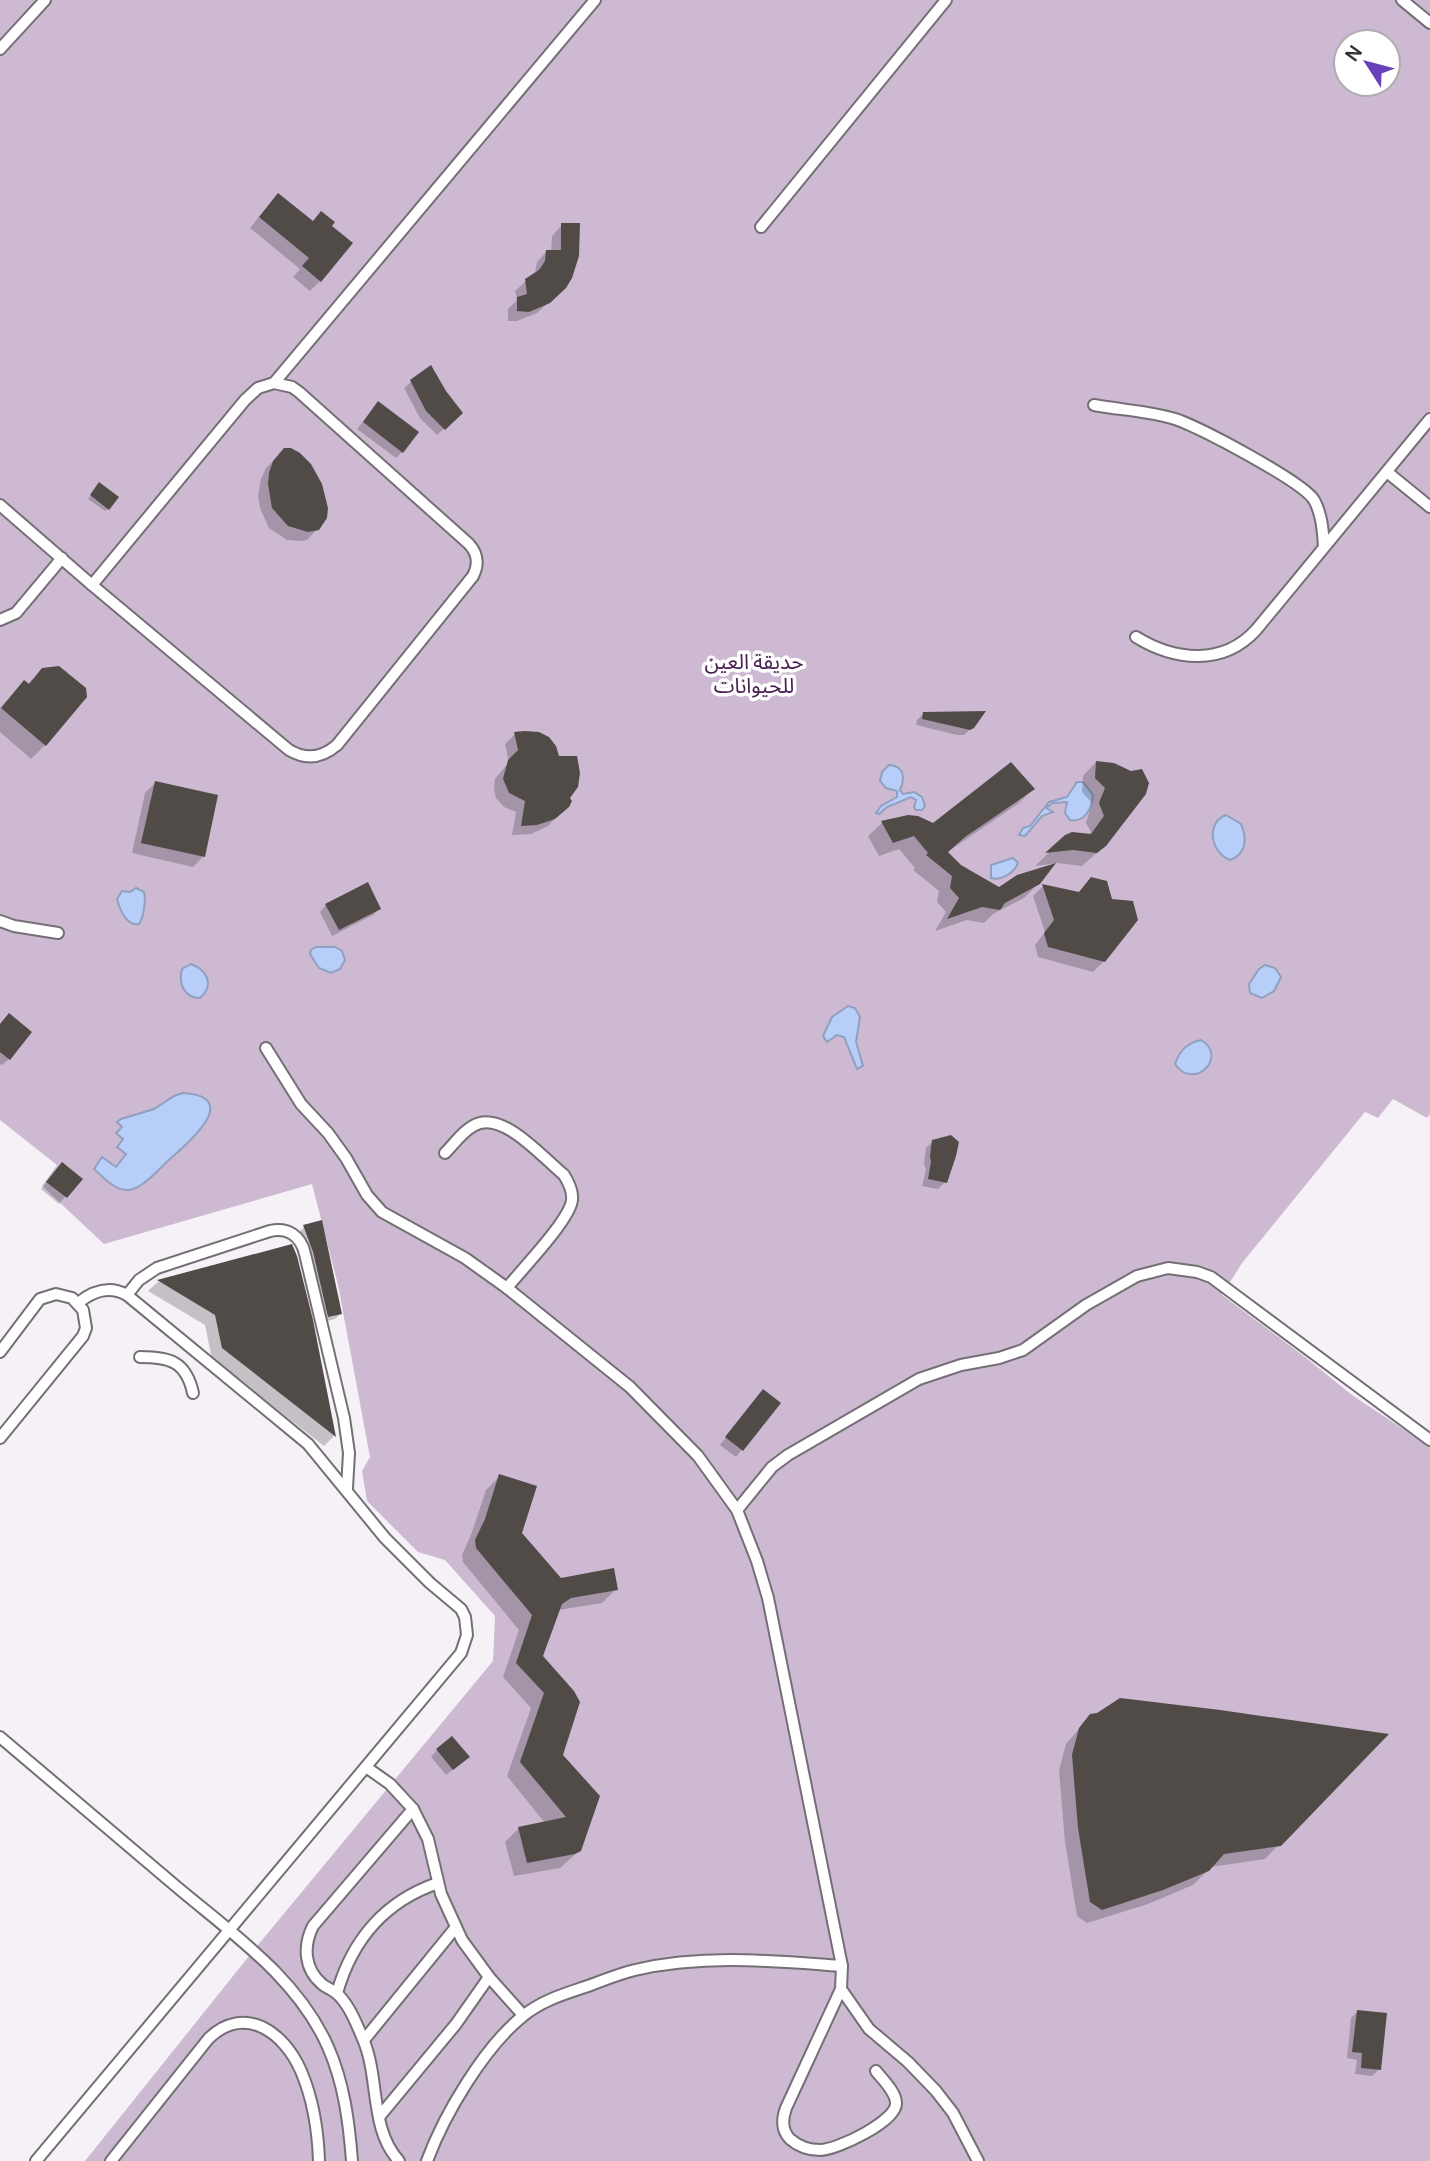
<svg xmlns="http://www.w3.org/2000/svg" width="1430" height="2161" viewBox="0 0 1430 2161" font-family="Manrope,'Noto Sans Arabic',sans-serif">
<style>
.green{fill:#ceb9d3;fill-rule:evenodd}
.water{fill:#b7cff8;stroke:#90a0be;stroke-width:2}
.shadow{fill:#0003}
.building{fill:#504b46}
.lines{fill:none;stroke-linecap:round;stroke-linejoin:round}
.service-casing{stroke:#746f75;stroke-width:14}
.service{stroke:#fff;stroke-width:10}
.labels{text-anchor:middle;stroke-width:7;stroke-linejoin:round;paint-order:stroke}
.park-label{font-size:21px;fill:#482151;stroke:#fff}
</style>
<rect width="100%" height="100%" fill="#f6f1f7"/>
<path class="green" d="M0,0H1430V1114L1427,1118L1393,1099L1378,1118L1365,1112L1242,1263L1222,1295L1305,1357L1352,1395L1430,1447V2161H85L253,1951L493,1661L495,1616L445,1560L418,1552L367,1501L362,1471L370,1457L338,1285L312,1184L104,1244L42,1186L57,1165L0,1120ZM1346,42H1388V84H1346Z"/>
<g class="water">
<path d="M889,765C905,766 905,779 900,790L903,794L914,792L922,797L925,806L922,810H916L914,807L916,800L911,797L887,807L879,814L876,813L881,806L897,797V791L886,788L880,781L882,772Z"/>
<path d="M1077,782H1083L1093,795C1092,808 1085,823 1070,820L1065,813L1067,802L1053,803L1046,808L1053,812L1042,816L1025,836L1019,835L1023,828L1030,826L1049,802L1067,797Z"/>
<path d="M1226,815L1241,824C1247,838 1247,854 1230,860C1211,853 1205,823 1226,815Z"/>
<path d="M1013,858L1018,863C1014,873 1001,881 991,878V865Z"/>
<path d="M136,888L144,892C146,900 144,917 139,924C126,926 120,910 117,899L122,891L130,892Z"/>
<path d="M316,947H335L342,951L345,960L340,969L331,973L319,968L310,954L311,950Z"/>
<path d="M191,964C207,970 215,985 200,998C184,998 178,983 182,969Z"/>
<path d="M1265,965L1275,968L1281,977L1274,991L1262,998L1250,993L1249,984L1259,969Z"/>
<path d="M848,1006L855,1008L860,1017L856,1042L863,1066L857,1069L844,1037L837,1035L827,1042L823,1036L832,1017Z"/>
<path d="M1201,1040C1229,1056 1194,1092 1175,1064C1180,1050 1187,1043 1201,1040Z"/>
<path d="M183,1093C243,1097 188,1143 170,1159C161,1167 152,1178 141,1185C137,1188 131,1190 126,1190C113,1189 103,1177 94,1169L102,1157L116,1167L126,1154L117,1147L123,1139L116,1133L122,1127L117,1122L121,1119L154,1109L174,1096Z"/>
</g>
<g class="shadow">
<path d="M268,206L312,223L320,281L310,291L293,277L300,269L250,228Z"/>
<path d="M562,225L565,287L537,313L517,321H508V309L517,300L515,291L535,273L537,262L547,251L551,252L552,236Z"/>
<path d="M411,382L461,413L437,435L420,418L404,388Z"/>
<path d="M372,410L402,452L396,458L357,429Z"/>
<path d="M284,450L322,524L307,540L302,541L287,540L269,528L260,508L258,495L261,479L266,468Z"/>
<path d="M97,487L108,509L105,511L88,499Z"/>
<path d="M43,669L45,745L31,759L0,732V708L24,682L27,685Z"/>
<path d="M924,713L971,728L964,735H957L916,725L917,720Z"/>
<path d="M515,734L568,798L559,814L548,826L531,834L512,835L516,812L504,807L496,798L494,790L495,779L509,762L505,744Z"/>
<path d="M1096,762L1113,765L1101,849L1082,866L1058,863L1035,866L1066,836L1088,835L1091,832L1086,823L1092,803L1082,792L1083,776Z"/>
<path d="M155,783L203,857L193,867L132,853L145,793Z"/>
<path d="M1033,789L1019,803L946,853L960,866L999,889L1039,883L1024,898L993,914L984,923L967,920L935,931L946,912L937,902L939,891L913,870L915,868L899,849L879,856L868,836L882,823L933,825Z"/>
<path d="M1043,886L1075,893L1104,961L1093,972L1038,957L1035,945L1045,932L1033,896Z"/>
<path d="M326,905L379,909L373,915L332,936L320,912Z"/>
<path d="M0,1025L9,1059L2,1065L0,1064Z"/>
<path d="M933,1141L945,1182L938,1189L922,1186L926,1170L924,1164L926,1148Z"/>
<path d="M56,1171L80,1179L59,1204L41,1189Z"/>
<path d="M304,1227L340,1314L335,1319L323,1322L308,1258L299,1232Z"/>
<path d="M291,1246L296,1257L334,1436L324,1446L212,1359L205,1325L148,1291L158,1282Z"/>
<path d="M756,1398L778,1403L736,1457L720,1445Z"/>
<path d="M500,1476L520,1533L560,1580L616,1589L602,1603L558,1610L541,1656L580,1850L560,1868L514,1876L505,1842L519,1828L545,1823L507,1776L531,1708L503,1677L519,1630L463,1562L462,1555L471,1535L486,1490Z"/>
<path d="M1091,1715H1097L1385,1735L1265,1859L1211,1867L1193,1885L1148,1904L1087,1923L1077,1916L1065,1842L1059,1770L1066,1744Z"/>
<path d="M437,1750L461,1763L446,1775L431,1757Z"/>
<path d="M1357,2012L1379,2069L1372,2076L1355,2074L1357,2060L1347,2058L1351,2018Z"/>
</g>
<g class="building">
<path d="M278,193L313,221L321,211L335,222L332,226L353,243L321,282L302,266L309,258L259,217Z"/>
<path d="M561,223H580L579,256L572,278L566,288L550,303L529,312L517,311V297L527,294L525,279L539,270L545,261L546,250H561Z"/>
<path d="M431,365L446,391L463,413L445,430L426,411L410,380Z"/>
<path d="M378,401L419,432L403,453L363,422Z"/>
<path d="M284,448H291L300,453L311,464L322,484L328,508L327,518L319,530L308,532L288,526L272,508L268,484L269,473L273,461Z"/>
<path d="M99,482L119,497L109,510L90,495Z"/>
<path d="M59,666L86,688L87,697L46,746L1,708L24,680L29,684L42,668Z"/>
<path d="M986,711L974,728L970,730L922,719L923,712Z"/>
<path d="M525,731L539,732L549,737L556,746L559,756H577L580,773L578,787L570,798L572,801L569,807L555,819L537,825L521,826L525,801L509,793L503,779L508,760L518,750L514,732Z"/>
<path d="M1096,761L1114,763L1131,771L1142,769L1149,783L1146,794L1106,846L1097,853L1073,850L1045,853L1065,835L1072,832L1091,834L1104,816L1099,803L1105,788L1095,778Z"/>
<path d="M1011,762L1035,789L965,837L948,852L961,865L999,887L1017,875L1056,863L1040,884L1005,903L1000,910L982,907L947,919L959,898L950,888L952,876L926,855L928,853L914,836L893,843L881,821L908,815L918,816L933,823Z"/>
<path d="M155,781L218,795L205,857L141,843Z"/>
<path d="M1091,877L1107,881L1112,899L1133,901L1138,920L1105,962L1048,947L1044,933L1054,920L1042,884L1079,892Z"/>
<path d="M368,882L381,909L339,930L325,904Z"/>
<path d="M9,1013L32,1032L10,1060L0,1052V1024Z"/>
<path d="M951,1135L959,1142L956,1156L947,1183L928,1179L931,1162L930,1156L932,1140Z"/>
<path d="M62,1162L83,1179L67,1198L46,1182Z"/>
<path d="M322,1220L342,1314L328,1317L313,1252L303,1225Z"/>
<path d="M292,1244L297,1256L313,1320L336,1437L222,1348L215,1315L157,1280Z"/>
<path d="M763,1389L781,1403L743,1451L725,1437Z"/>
<path d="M499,1474L537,1486L522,1533L561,1578L614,1568L618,1590L571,1598L562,1604L543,1656L574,1691L580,1702L563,1755L600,1796L581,1851L575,1854L527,1863L518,1827L566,1817L520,1762L544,1693L516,1663L532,1615L476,1548L475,1540L485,1519Z"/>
<path d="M1120,1698L1220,1710L1389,1734L1281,1846L1224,1854L1209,1871L1163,1890L1102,1910L1090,1902L1078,1828L1072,1755L1079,1728L1090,1714L1097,1713Z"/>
<path d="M452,1736L470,1757L453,1770L436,1749Z"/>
<path d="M1357,2010L1387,2013L1381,2070L1361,2068L1362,2053L1352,2052Z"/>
</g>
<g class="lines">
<defs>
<g id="service">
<path d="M1402,0L1430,23"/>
<path d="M0,49L45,0"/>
<path d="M761,227L946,0"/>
<path d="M274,383L292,387L299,392L469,544C478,554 479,564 473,576L337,745C322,758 306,760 289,750L92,585L245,400L258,388Z"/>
<path d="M274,383L595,0"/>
<path d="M1094,405C1121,410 1149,411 1175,419C1198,426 1303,482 1314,500C1322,514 1323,532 1324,547"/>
<path d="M1387,472L1430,507"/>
<path d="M0,505L92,585"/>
<path d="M0,620L16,613L62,558"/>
<path d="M1136,637C1175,661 1223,666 1256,630L1430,419"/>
<path d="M0,921L14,926L58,933"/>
<path d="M266,1048L301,1104L328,1133L346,1158L367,1195L382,1212L465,1258L507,1288L630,1387L698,1456L737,1510L757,1561L768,1598L842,1966L841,1989L786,2108C782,2119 781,2130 790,2139C798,2146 809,2150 820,2150C837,2150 897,2121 896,2103C896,2092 882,2079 876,2071"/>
<path d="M445,1153C454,1144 462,1132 473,1126C501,1108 543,1158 564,1175C569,1183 573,1191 572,1200C570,1220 521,1270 507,1288"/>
<path d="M127,1295L139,1280L157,1268L270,1231C288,1227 301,1236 305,1254L344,1418L349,1453L347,1488"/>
<path d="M0,1352L40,1299L56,1294L72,1298L83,1310L86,1328L83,1336L0,1438"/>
<path d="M140,1357C169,1357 186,1361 193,1393"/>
<path d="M737,1510L772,1467L788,1455L919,1379L961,1365L999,1358L1023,1350L1086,1305L1137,1276L1168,1268L1197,1272L1211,1277L1430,1440"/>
<path d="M0,1737C57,1785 114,1834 171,1882C227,1930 297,1976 328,2047C344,2083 349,2122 352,2161"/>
<path d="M366,1767L390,1784L413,1809L428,1839L441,1894L462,1940L489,1977L523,2015"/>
<path d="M841,1989L869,2029L908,2062L936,2091L953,2113L978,2161"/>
<path d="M337,1993C352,1940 385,1901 438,1883"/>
<path d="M364,2040L456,1927"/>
<path d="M379,2117L456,2024L489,1977"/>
<path d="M36,2161L461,1653L467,1635L465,1617L461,1609L430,1583L385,1538L308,1444L127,1295C109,1285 93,1291 78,1303"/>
<path d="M111,2161L209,2038C245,2004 284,2032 301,2071C313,2099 318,2131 319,2161"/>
<path d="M399,2161C369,2128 380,2078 363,2039C357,2025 348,2002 336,1993C332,1989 326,1988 322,1984C304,1969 303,1946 313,1926L413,1809"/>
<path d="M427,2161C444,2115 484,2047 523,2016C541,2001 564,1994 585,1987C602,1981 618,1974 635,1970C704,1954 773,1961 842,1966"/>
</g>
</defs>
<use href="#service" class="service-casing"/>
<use href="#service" class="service"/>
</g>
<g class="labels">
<g class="park-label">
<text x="754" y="669">حديقة العين<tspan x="754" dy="24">للحيوانات</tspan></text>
</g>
</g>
<g transform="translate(1367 63) rotate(306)"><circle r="33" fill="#ffffff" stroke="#aeadae" stroke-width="2"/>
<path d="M0-5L12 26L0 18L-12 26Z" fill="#6842ba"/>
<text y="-10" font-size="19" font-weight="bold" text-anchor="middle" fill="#343235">N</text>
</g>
</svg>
